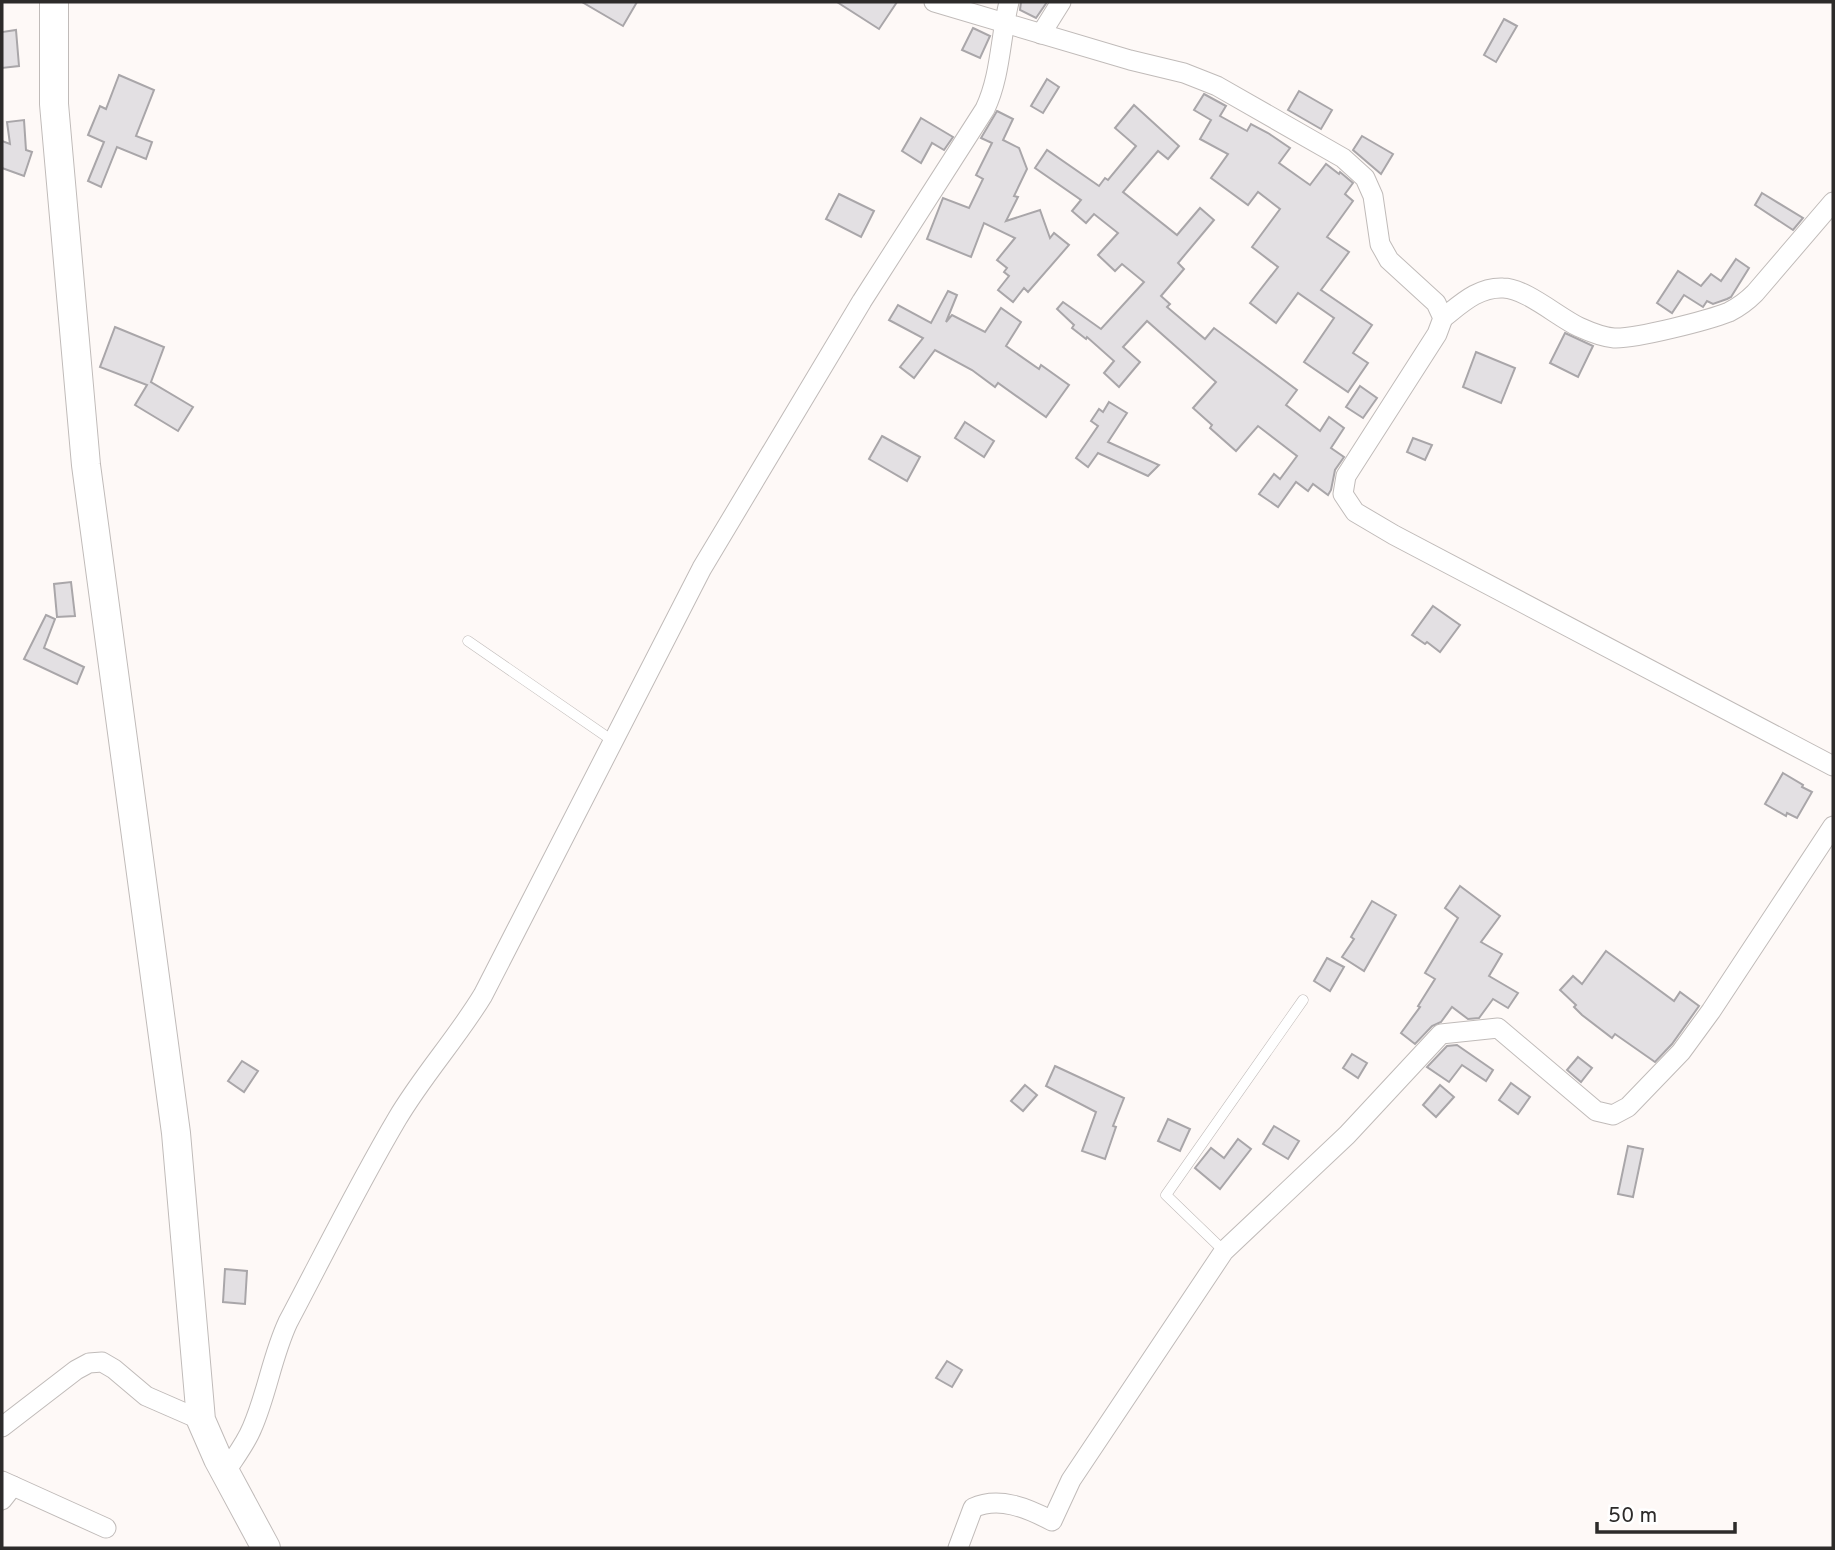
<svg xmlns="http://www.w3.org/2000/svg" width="1835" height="1550" viewBox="0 0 1835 1550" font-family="Overpass,sans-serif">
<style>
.building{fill:#e3e0e3;stroke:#a9a6a9;stroke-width:2}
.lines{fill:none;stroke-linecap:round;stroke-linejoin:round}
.service-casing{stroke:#c0bbb9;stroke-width:11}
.minor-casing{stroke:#c0bbb9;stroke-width:21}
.secondary-casing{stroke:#c0bbb9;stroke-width:30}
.service{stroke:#fff;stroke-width:10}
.minor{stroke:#fff;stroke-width:19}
.secondary{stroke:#fff;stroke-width:28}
</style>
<rect width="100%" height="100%" fill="#fef9f7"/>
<g class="building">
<path d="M582,2H637L623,26Z"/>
<path d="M837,2H897L879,29Z"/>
<path d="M1021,2H1047L1036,18L1020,10Z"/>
<path d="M1504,19L1517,26L1496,62L1484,55Z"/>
<path d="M973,28L990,36L980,58L962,50Z"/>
<path d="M16,30L19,66L2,68V32Z"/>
<path d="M119,75L154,90L136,136L152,142L146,159L117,147L101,187L88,181L104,142L88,135L100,106L106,109Z"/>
<path d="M1047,79L1059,87L1043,113L1031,106Z"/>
<path d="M1299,91L1332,110L1321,129L1288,110Z"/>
<path d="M1204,94L1226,106L1220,116L1247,131L1251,124L1268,133L1290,148L1279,163L1310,185L1326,164L1339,174L1340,172L1353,183L1345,194L1353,201L1327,237L1349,252L1321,290L1372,325L1353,353L1368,363L1348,392L1304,362L1334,318L1298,293L1276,323L1250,303L1278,267L1252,247L1280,209L1258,192L1248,205L1211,178L1228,154L1200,139L1211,120L1194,110Z"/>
<path d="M1134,105L1179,146L1168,159L1158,151L1123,192L1177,235L1200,208L1214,220L1178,263L1184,269L1161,296L1170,304L1167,307L1205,339L1214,328L1297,390L1286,405L1320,431L1329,417L1344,428L1331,448L1344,457L1335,470L1331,490L1328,495L1313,484L1308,491L1296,482L1278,507L1259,494L1274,474L1280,479L1297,456L1258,426L1236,451L1210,428L1212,425L1193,408L1216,382L1147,321L1123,347L1140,362L1119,387L1104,373L1114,361L1087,337L1086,339L1072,328L1074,325L1057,309L1063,302L1101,329L1144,282L1122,264L1115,271L1098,255L1118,233L1094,214L1086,223L1072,211L1081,200L1035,168L1047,150L1099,186L1105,178L1108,180L1136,146L1115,128Z"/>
<path d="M997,111L1013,119L1003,140L1019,148L1027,169L1014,196L1018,197L1006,221L1040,210L1050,238L1054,233L1069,245L1028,292L1024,288L1013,302L998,290L1009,276L1004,272L1007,268L997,260L1015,238L984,223L971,257L927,239L943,198L969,208L983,179L976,175L992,143L981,138Z"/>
<path d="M921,118L953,137L944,150L932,143L921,163L902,151Z"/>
<path d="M24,120L26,150L32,152L24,176L2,168V141L10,144L7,122Z"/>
<path d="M1362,136L1393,154L1381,174L1353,150Z"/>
<path d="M1762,193L1803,218L1793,230L1755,205Z"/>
<path d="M839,194L874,211L861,237L826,219Z"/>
<path d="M1736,259L1749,268L1731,297L1727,299L1713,304L1707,301L1703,307L1684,295L1672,313L1657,303L1678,271L1701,286L1711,274L1721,281Z"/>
<path d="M948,291L957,295L946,322L952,315L985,332L1001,308L1021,322L1006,346L1039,369L1041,365L1069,385L1046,417L998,383L995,387L972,370L935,350L914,378L900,367L923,338L889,320L898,305L931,323Z"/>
<path d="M115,327L164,347L151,382L193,407L178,431L135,405L147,385L100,367Z"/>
<path d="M1565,333L1593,346L1578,377L1550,363Z"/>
<path d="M1476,352L1515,368L1501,403L1463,387Z"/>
<path d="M1360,386L1377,398L1363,418L1346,407Z"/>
<path d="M1109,402L1127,413L1108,442L1159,465L1148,476L1098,453L1088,467L1076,458L1098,426L1091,421L1099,409L1103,412Z"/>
<path d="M965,422L994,441L984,457L955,438Z"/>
<path d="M882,436L920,457L907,481L869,459Z"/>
<path d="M1413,438L1432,445L1425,460L1407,452Z"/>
<path d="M71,582L75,616L57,617L54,584Z"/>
<path d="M1433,606L1460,625L1440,652L1427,642L1425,644L1412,635Z"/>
<path d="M46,615L55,619L44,648L84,667L77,684L24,659Z"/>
<path d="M1783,773L1803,785L1802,787L1812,792L1797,818L1787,813L1786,816L1765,804Z"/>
<path d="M1460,886L1500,916L1481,942L1502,954L1489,976L1518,993L1508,1008L1493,999L1479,1018L1468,1019L1452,1007L1441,1022L1432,1026L1415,1044L1401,1033L1420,1007L1418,1006L1435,979L1425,973L1458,918L1445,908Z"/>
<path d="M1372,901L1396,915L1364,971L1342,957L1354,939L1351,937Z"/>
<path d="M1606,951L1674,1001L1680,992L1699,1006L1672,1044L1655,1062L1615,1034L1612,1038L1582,1015L1574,1007L1576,1005L1560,990L1573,976L1582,984Z"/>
<path d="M1327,958L1344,967L1330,991L1314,981Z"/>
<path d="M1457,1045L1493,1070L1486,1081L1462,1065L1449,1082L1427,1067L1447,1046Z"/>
<path d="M1352,1054L1367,1063L1358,1078L1343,1068Z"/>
<path d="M1578,1057L1592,1068L1581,1082L1567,1070Z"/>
<path d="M242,1061L258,1071L244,1092L228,1081Z"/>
<path d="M1055,1066L1124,1098L1113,1126L1116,1127L1105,1159L1082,1151L1096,1112L1046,1086Z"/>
<path d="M1511,1083L1530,1097L1518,1114L1499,1100Z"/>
<path d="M1025,1085L1037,1095L1023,1111L1011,1101Z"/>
<path d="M1440,1085L1454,1097L1436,1117L1423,1105Z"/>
<path d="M1168,1119L1190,1129L1180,1151L1158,1141Z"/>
<path d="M1274,1126L1299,1141L1288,1159L1263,1144Z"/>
<path d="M1238,1139L1251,1149L1220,1189L1195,1168L1211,1148L1224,1158Z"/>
<path d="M1628,1146L1643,1149L1633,1197L1618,1194Z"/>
<path d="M225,1269L247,1271L245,1304L223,1302Z"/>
<path d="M947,1361L962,1370L952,1387L936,1378Z"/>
</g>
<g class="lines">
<defs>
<g id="service">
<path d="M468,641L613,741"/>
<path d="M1224,1251L1166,1195L1303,1000"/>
</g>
<g id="minor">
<path d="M934,2L1130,60L1184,73L1217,86L1343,158L1365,178L1373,196L1380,244L1389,260L1436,303L1443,318L1437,334L1346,476L1343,494L1355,512L1394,535L1833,766"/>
<path d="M1041,34L1061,2"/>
<path d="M1443,318C1461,304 1478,287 1503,288C1525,288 1558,317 1579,327C1590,332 1602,337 1614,338C1636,339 1709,320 1729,312C1739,307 1747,301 1755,293L1833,202"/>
<path d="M2,1427L76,1370L89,1363L102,1362L114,1369L146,1396L201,1420"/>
<path d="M226,1471C235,1457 246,1443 252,1428C267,1394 272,1356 288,1322C324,1254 358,1185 397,1119C423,1075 457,1038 483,995L702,568L862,301L985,109C1001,75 1000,38 1009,2"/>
<path d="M2,1481L106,1528"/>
<path d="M2,1500L13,1486"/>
<path d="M958,1548L973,1508C999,1496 1027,1508 1052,1521L1071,1480L1224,1251L1347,1135L1441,1034L1498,1028L1596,1111L1613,1115L1628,1107L1681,1052L1711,1011L1833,826"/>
</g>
<path id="secondary" d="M54,2V104L86,465L176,1133L201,1420L218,1459L266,1548"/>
</defs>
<use href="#service" class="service-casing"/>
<use href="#minor" class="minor-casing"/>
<use href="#secondary" class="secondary-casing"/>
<use href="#service" class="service"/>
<use href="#minor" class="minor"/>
<use href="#secondary" class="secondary"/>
</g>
<rect width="1835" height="1550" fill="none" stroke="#2d2b2a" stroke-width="7"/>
<path d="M1597 1522v10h138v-10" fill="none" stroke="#2d2b2a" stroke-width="3.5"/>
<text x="1608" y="1522" font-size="21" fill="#2d2b2a" stroke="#ffffff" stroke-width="5" paint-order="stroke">50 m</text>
</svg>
